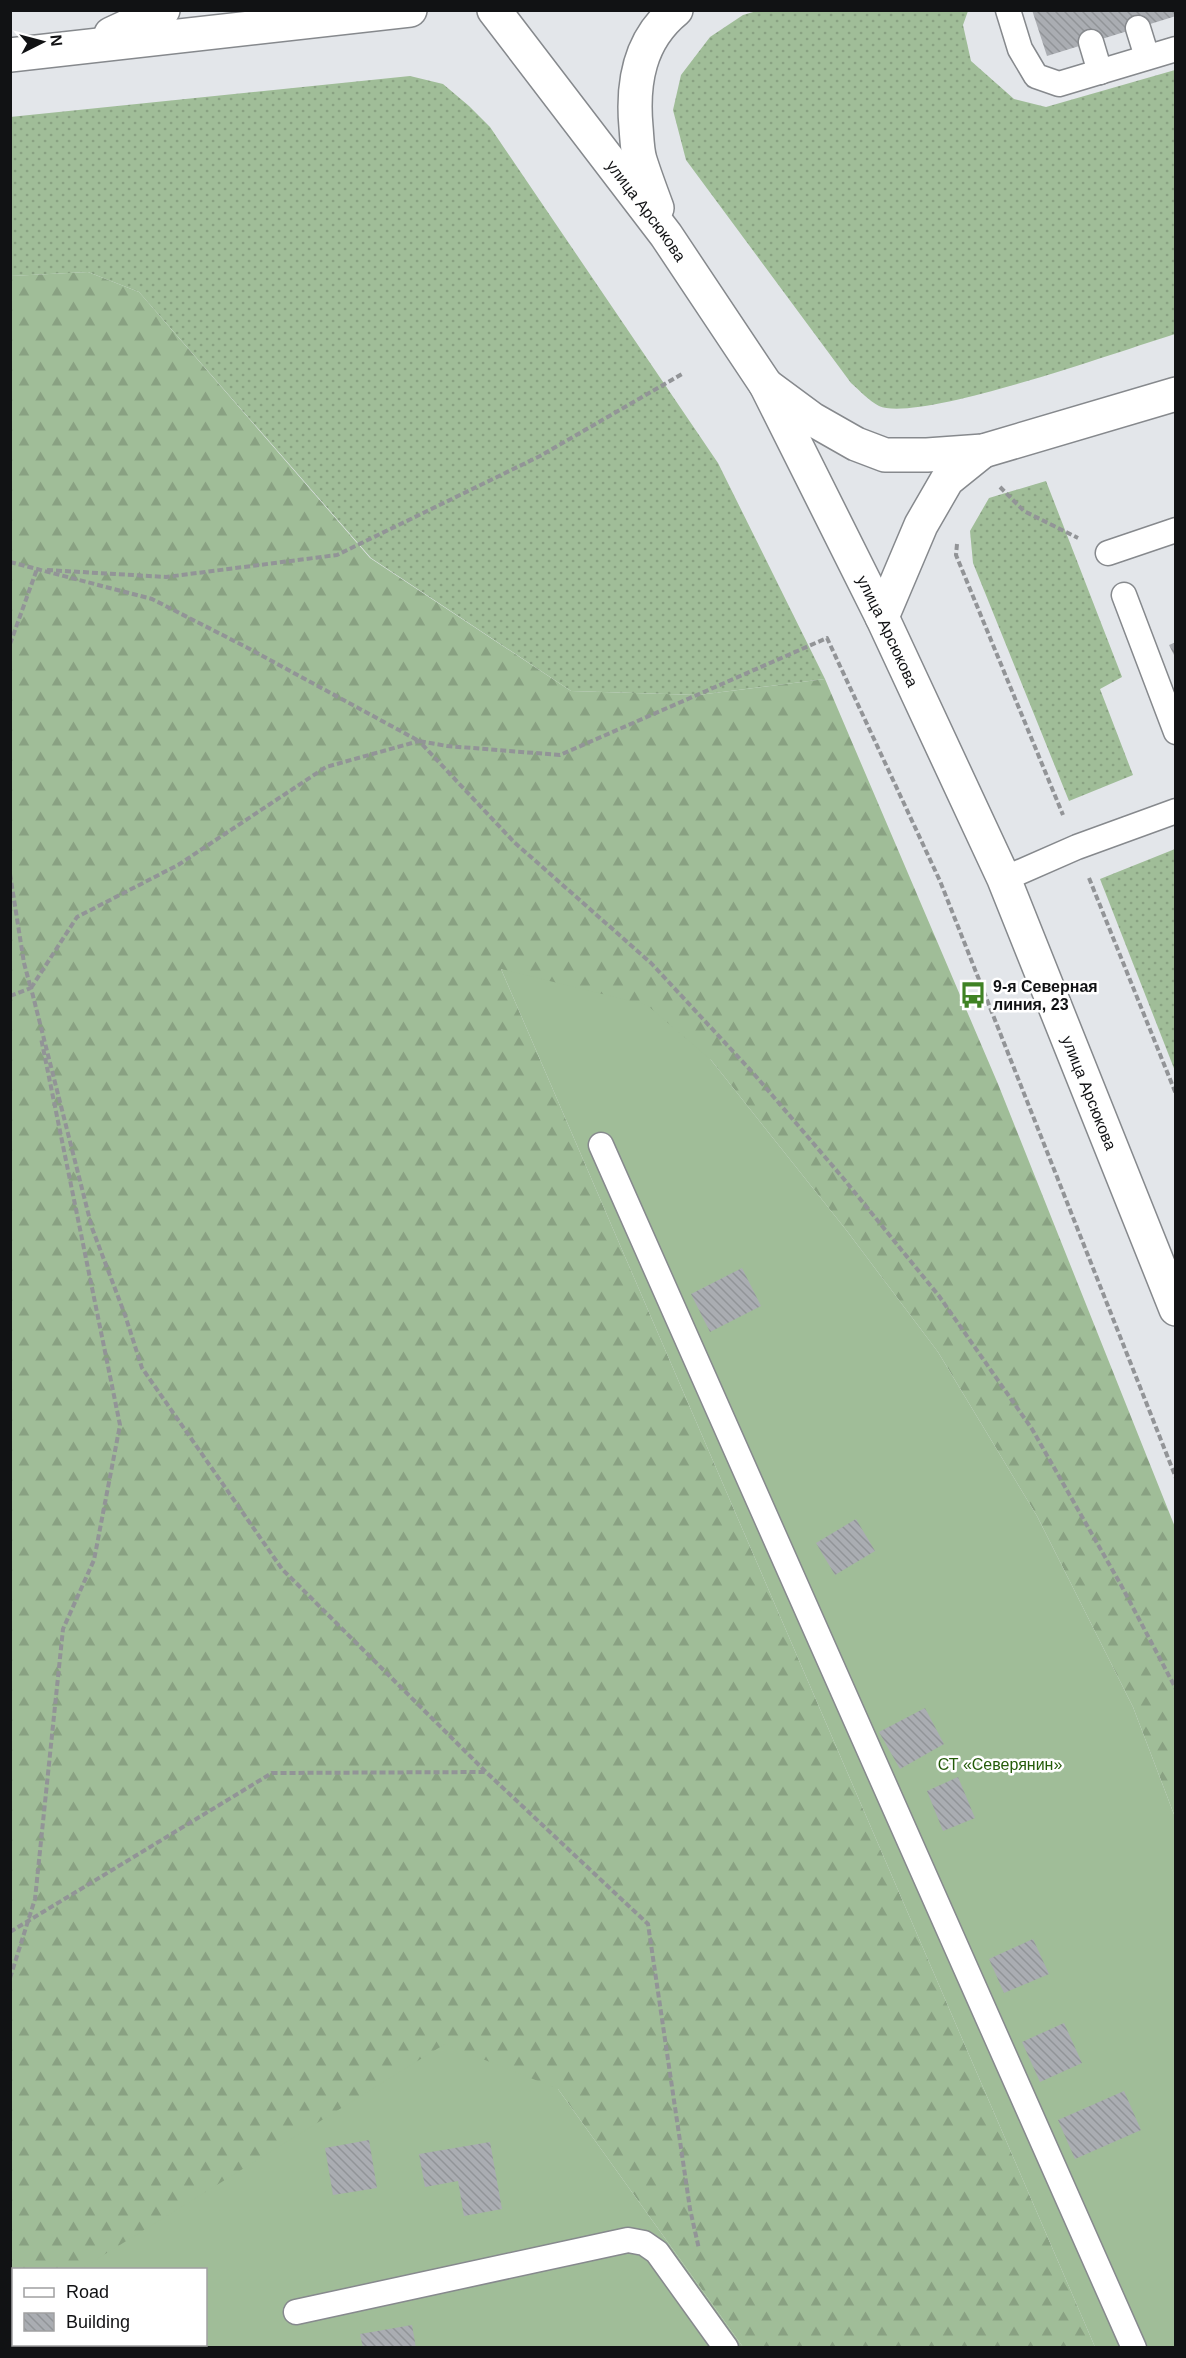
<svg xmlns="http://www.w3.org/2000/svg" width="1186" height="2358" viewBox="0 0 1186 2358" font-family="Helvetica,sans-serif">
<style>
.grass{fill:url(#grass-dots)}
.forest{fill:url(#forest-firs)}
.garden{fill:#a0bd98}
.building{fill:url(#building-back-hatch)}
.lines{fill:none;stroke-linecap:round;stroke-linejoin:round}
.service-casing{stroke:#86898d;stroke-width:27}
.minor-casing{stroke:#86898d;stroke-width:36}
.tertiary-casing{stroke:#86898d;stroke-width:36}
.path{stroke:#929497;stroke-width:4;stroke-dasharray:6 3;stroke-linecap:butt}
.service{stroke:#fff;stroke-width:24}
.minor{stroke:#fff;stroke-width:33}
.tertiary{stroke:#fff;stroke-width:33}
.labels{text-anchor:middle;stroke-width:5;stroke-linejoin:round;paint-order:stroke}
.street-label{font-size:16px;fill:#111214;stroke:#fff}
.poi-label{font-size:16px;font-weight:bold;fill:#111214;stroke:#fff;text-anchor:start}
.park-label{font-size:16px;fill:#245b09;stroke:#fff}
</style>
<defs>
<pattern id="grass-dots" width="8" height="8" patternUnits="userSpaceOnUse" patternTransform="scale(1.5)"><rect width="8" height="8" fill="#a0bd98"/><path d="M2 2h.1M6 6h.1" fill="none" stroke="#89a182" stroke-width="1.8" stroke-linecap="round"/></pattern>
<pattern id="forest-firs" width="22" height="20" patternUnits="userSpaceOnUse" patternTransform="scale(1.5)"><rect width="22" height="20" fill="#a0bd98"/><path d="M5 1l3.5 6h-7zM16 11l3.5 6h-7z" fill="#89a182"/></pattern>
<pattern id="building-back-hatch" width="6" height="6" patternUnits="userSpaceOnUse" patternTransform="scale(1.5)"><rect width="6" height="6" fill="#aaadb2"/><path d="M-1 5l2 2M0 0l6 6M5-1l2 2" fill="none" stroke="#919498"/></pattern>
</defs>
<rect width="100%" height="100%" fill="#e3e6ea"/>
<g class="grass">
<path d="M760,10L968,11L963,25L971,61L1014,99L1046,107L1175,70V334C1126,349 917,424 879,406C869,401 859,390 851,383L686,160L673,110L681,75L710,37L743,15Z"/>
<path d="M410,76L443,84L469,106L490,127L718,463L825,679L698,695L571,691L371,558L139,292L88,272L11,276L10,117Z"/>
<path d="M1046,481L1122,677L1100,689L1133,775L1069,801L973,563L970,531L989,498Z"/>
<path d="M1175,849V1071L1100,879Z"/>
</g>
<path class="forest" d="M88,272L139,292L370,558L571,691L698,695L825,679L998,1084L1175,1527V1817L1133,1707L1037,1516L938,1352L847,1231L711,1060L501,969L1095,2347H743L558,2089L167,2269L14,2270V2344L72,2348L11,2347L10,276Z"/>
<g class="garden">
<path d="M501,969L647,1005L711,1060L847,1231L938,1352L1037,1516L1133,1707L1175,1817V2347H1095Z"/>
<path d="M445,2044L558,2089L743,2347L11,2348L10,2313L13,2312L14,2344H206V2270L81,2269Z"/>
</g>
<g class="building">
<path d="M1032,10H1176V16L1047,56Z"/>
<path d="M1176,642V659L1169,645Z"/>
<path d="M742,1268L761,1306L710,1332L691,1294Z"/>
<path d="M856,1519L875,1551L835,1575L816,1543Z"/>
<path d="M925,1708L944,1744L900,1769L879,1732Z"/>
<path d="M958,1777L975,1818L943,1831L927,1791Z"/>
<path d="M1033,1939L1049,1974L1004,1993L989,1959Z"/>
<path d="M1064,2023L1082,2063L1040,2082L1022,2042Z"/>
<path d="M1124,2091L1141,2130L1075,2159L1058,2120Z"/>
<path d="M369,2140L377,2188L333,2195L325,2148Z"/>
<path d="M490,2142L502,2209L464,2216L458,2181L425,2187L419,2154Z"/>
<path d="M412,2325L416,2348H363L360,2334Z"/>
<rect x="170" y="2344" width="31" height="4"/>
</g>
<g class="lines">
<defs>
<g id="service">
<path d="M1008,10L1020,49L1036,76L1059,84L1176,49"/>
<path d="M1138,28L1147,57"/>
<path d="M1091,42L1100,72"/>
<path d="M1108,553L1176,530"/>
<path d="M1124,595L1176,732"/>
<path d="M1004,879L1077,847L1176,811"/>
<path d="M601,1145L1134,2348"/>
<path d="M296,2312L628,2240L644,2243L657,2252L726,2348"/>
</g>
<g id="minor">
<path d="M766,385L812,419L856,444L885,455H927L983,451L1176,394"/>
<path d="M882,617L921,525L947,480L983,451"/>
</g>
<g id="tertiary">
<path id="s1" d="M494,10L666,235L766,385L882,617L1004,879L1176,1309"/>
<path d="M111,34L163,10"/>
<path d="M10,55L410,10"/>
<path d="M657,208C651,192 645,176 640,160C637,150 637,138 636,127C632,83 639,40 676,10"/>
</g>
</defs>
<use href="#service" class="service-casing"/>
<use href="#minor" class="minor-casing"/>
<use href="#tertiary" class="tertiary-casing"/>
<g class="path">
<path d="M1000,487L1024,511L1078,538"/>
<path d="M957,544L956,555L1063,815"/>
<path d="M10,562L152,599L246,647L419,741L447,746L560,755L827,638L940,881L1176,1478"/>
<path d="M47,570L166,577L337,555L540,456L682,374"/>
<path d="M10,644L37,569"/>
<path d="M10,874L24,963L31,989"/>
<path d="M1089,878L1176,1094"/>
<path d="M31,988L77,917L178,865L326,767L419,741L514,842L651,963L754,1074L843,1178L939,1296L1032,1429L1121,1585L1176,1689"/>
<path d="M10,996L31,988L92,1228L125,1315L142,1368L282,1569L486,1772L648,1924L690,2209L699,2249"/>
<path d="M10,1932L272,1773L485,1772"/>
<path d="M10,1978L35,1899L63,1629L94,1560L120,1425L41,1038"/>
</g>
<use href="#service" class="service"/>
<use href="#minor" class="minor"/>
<use href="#tertiary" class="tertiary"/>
</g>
<defs>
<symbol id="bus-bare" viewBox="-9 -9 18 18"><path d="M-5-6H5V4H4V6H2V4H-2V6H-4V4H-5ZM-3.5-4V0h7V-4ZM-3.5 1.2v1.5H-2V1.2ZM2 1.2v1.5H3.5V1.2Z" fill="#3f8224" stroke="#fff" stroke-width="2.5" paint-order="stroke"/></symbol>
</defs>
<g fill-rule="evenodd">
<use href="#bus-bare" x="954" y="976" width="38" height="38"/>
</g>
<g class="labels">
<g class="street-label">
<text dy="6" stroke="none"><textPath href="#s1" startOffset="252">улица Арсюкова</textPath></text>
<text dy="6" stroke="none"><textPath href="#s1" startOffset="738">улица Арсюкова</textPath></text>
<text dy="6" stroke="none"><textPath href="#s1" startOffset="1242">улица Арсюкова</textPath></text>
</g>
<g class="poi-label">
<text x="993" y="992">9-я Северная<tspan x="993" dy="18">линия, 23</tspan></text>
</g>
<g class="park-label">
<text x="1000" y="1770">СТ «Северянин»</text>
</g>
</g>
<rect width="1186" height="2358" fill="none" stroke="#111214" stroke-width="24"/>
<rect x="12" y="2268" width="195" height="78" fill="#ffffff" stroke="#a0a0a1" stroke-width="1.5"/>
<rect x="24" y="2288" width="30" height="9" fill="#ffffff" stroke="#a0a0a1" stroke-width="1.5"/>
<text x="66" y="2298" font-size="18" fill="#111214">Road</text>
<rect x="24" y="2313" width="30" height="18" fill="url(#building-back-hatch)" stroke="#a0a0a1" stroke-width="1.5"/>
<text x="66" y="2328" font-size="18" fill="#111214">Building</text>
<g transform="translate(42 42) rotate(84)" stroke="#ffffff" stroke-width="4.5" paint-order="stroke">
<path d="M0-4.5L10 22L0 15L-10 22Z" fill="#111214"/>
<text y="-9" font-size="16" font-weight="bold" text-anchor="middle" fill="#111214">N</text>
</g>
</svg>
